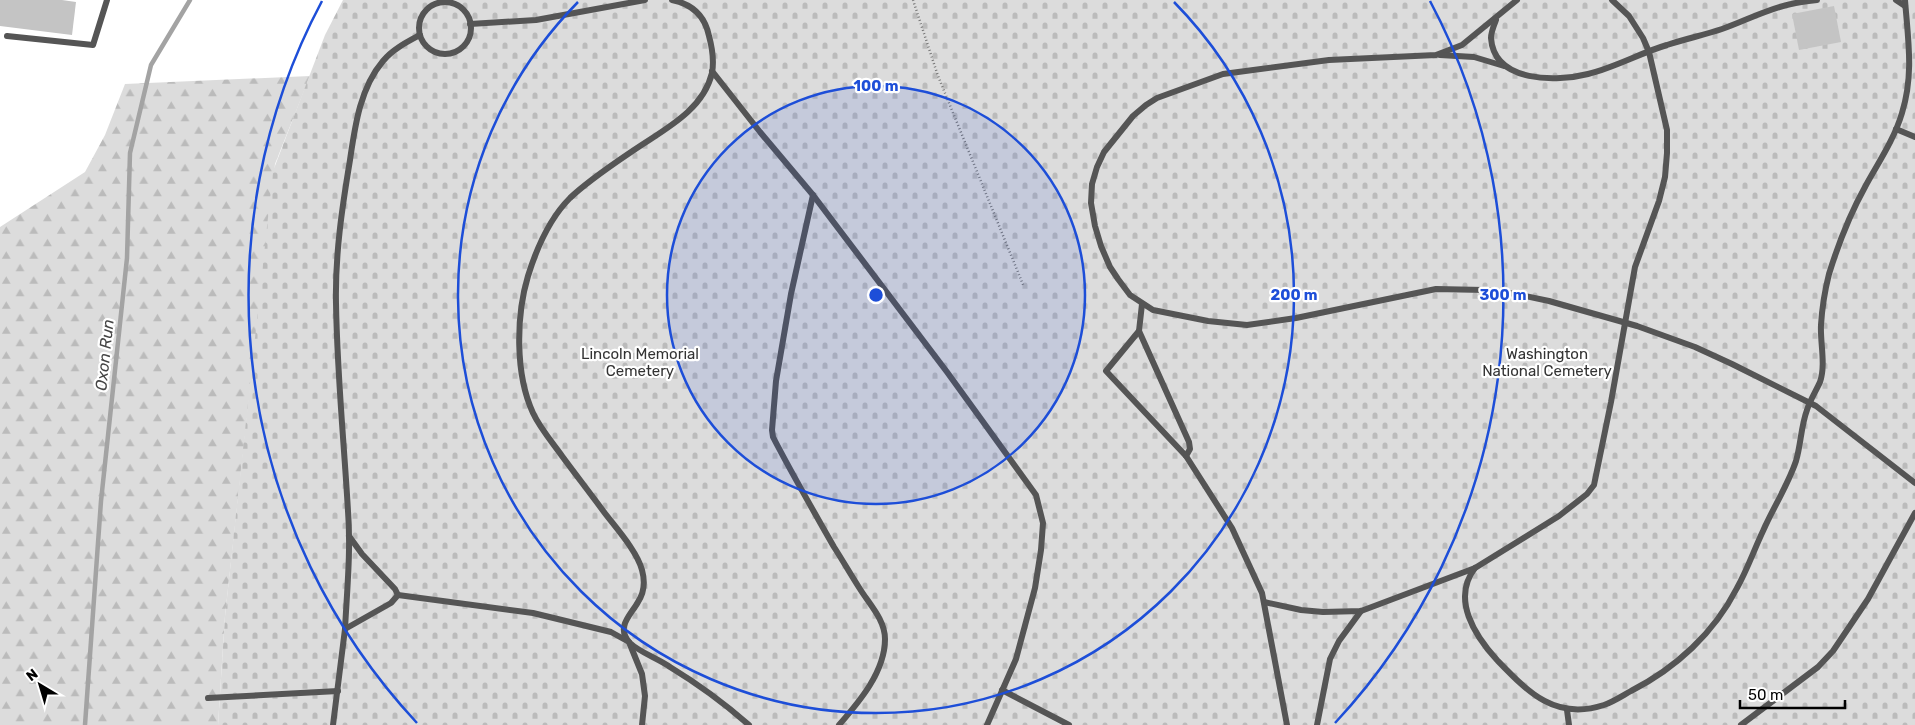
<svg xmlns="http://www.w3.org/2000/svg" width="1915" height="725" viewBox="0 0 1915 725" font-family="Rubik,sans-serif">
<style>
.forest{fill:url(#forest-firs)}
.cemetery{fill:url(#cemetery-stones)}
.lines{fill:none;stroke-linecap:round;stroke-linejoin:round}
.stream{stroke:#a3a3a3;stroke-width:4.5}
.building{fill:#c4c4c4}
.path{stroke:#777;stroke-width:2.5;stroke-dasharray:1 2.5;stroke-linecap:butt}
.service{stroke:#555;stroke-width:6}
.ring{fill:none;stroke:#1d4ed8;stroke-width:2.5}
.labels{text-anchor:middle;stroke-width:4.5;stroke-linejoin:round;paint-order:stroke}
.park-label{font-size:15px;fill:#333;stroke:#fff}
.water-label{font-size:16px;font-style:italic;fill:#444;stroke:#fff}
.centre{fill:#1d4ed8;stroke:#fff;stroke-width:2.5}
.ring-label{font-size:15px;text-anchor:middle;font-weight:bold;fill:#1d4ed8;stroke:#fff;stroke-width:4.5;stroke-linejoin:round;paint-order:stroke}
</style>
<defs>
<pattern id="forest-firs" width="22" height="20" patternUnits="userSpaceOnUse" patternTransform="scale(1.25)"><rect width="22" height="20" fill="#dcdcdc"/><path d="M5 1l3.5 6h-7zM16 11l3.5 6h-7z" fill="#bbb"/></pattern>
<pattern id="cemetery-stones" width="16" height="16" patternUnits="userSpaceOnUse" patternTransform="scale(1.25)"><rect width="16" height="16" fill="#dcdcdc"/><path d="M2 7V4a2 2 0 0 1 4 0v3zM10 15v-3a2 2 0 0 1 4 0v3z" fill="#bbb"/></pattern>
</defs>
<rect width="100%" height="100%" fill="#fff"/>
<path class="forest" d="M310,76L275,164L225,616L218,725H0V227L85,172L105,135L125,84Z"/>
<path class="cemetery" d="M343,0H1915V725H218L225,616L273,171L325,35Z"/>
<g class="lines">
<path class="stream" d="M85,725L101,501L127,258L130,153L151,65L190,0"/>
</g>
<g class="building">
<path d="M0,0H62L76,2L72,35L0,26Z"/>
<path d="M1834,6L1841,42L1799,50L1792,14Z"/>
</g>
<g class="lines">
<path class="path" d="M913,0L938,76L1024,287"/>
<g class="service">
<path d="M672,0C692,4 705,16 709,36C712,47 714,62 712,73C703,111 663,130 634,150C612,165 589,180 570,198C549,219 537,247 528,276C516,316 515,374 533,413C540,428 552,442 562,456C576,475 590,493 604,512C616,528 637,551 642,570C645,581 644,593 638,602C631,615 615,627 630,643C639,652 659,659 670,667C698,684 724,703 749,725"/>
<path d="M1517,0L1462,45L1436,55L1329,60L1223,74L1157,98L1146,105L1133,116L1104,152L1097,167L1092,184L1091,203L1095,226L1101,246L1110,267L1118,279L1130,295L1153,310L1208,321L1247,325L1296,318L1436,289L1484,290L1516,294L1549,301L1637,326L1695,347L1732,364L1816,406L1915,483"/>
<path d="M1896,0L1905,6"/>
<circle cx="445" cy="28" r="26"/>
<path d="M1496,20C1494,25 1491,32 1491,38C1494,83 1557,82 1588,74C1616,67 1640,53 1667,45C1685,39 1704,35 1722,29C1745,21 1767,9 1791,4C1799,2 1808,1 1817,0"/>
<path d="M470,24L536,20L645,0"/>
<path d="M7,36L93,45L107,0"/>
<path d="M1440,55L1474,57L1504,66"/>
<path d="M712,71L760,132L813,195L947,372L1036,495L1043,523L1041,550L1035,588L1016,659L987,725"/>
<path d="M1896,129L1915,137"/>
<path d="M813,195L791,294L776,381L772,430L773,437C792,474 813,510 834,547C843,561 851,575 860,589C870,605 885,620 885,639C885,672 859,702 839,725"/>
<path d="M1142,304L1139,331L1106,371L1186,456L1232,528L1262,593L1287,725"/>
<path d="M1139,331L1189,442L1190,449L1186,456"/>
<path d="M349,536L362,554L395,589L398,595"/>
<path d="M1475,568C1451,599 1475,636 1497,660C1528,692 1555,721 1604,705C1613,702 1622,696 1631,691C1676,668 1714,633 1737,588C1747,570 1754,550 1763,531C1773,508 1788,485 1796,461C1801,444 1801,426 1807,410C1810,400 1816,391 1820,382C1826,365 1820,342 1821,325C1822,308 1825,290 1829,274C1838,245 1850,214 1865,187C1878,163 1894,140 1902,113C1914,74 1908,40 1905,0"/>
<path d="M1264,602L1301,610L1323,612L1361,611L1377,605L1475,568L1559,516L1587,494L1594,485L1611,402L1635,267L1659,201L1665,177L1667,153V130L1649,52L1643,38L1629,16L1612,0"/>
<path d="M345,629C347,590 351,550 348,511C344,442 337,373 336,303C335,255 342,208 350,160C355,126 360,88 383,61C393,49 407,42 420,35"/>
<path d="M1002,690L1069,725"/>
<path d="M208,698L338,691"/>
<path d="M1567,710L1569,725"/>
<path d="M333,725L345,629L391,603L398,595L533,613L611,632L629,642L642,674L645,696L642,725"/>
<path d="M1317,725L1330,659L1339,641L1361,611"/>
<path d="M1741,725L1818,667L1833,651L1868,599L1915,513"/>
</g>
</g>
<circle cx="876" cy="295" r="209" fill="#1d4ed8" fill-opacity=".12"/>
<g class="ring">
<circle cx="876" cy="295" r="209"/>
<path d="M1174 2A418 418 0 1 1 578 2"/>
<path d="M417 723A627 627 0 0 1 322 1M1430 1A627 627 0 0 1 1335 723"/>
</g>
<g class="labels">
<g class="park-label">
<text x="640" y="359">Lincoln Memorial<tspan x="640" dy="17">Cemetery</tspan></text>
<text x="1547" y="359">Washington<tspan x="1547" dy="17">National Cemetery</tspan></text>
</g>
<g class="water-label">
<text transform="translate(104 355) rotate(-84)" y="6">Oxon Run</text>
</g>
</g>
<circle cx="876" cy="295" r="8" class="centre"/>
<g class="ring-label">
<text x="876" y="91">100 m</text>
<text x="1294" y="300">200 m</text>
<text x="1503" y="300">300 m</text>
</g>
<g transform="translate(40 685) rotate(322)" stroke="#ffffff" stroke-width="4" paint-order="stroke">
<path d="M0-4L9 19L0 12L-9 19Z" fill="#000000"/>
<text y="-8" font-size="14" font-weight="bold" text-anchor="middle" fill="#000000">N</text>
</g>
<path d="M1740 700v8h105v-8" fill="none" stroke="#000000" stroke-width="2.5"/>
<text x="1748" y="700" font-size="15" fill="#000000" stroke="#ffffff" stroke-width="4" paint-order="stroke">50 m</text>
</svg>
